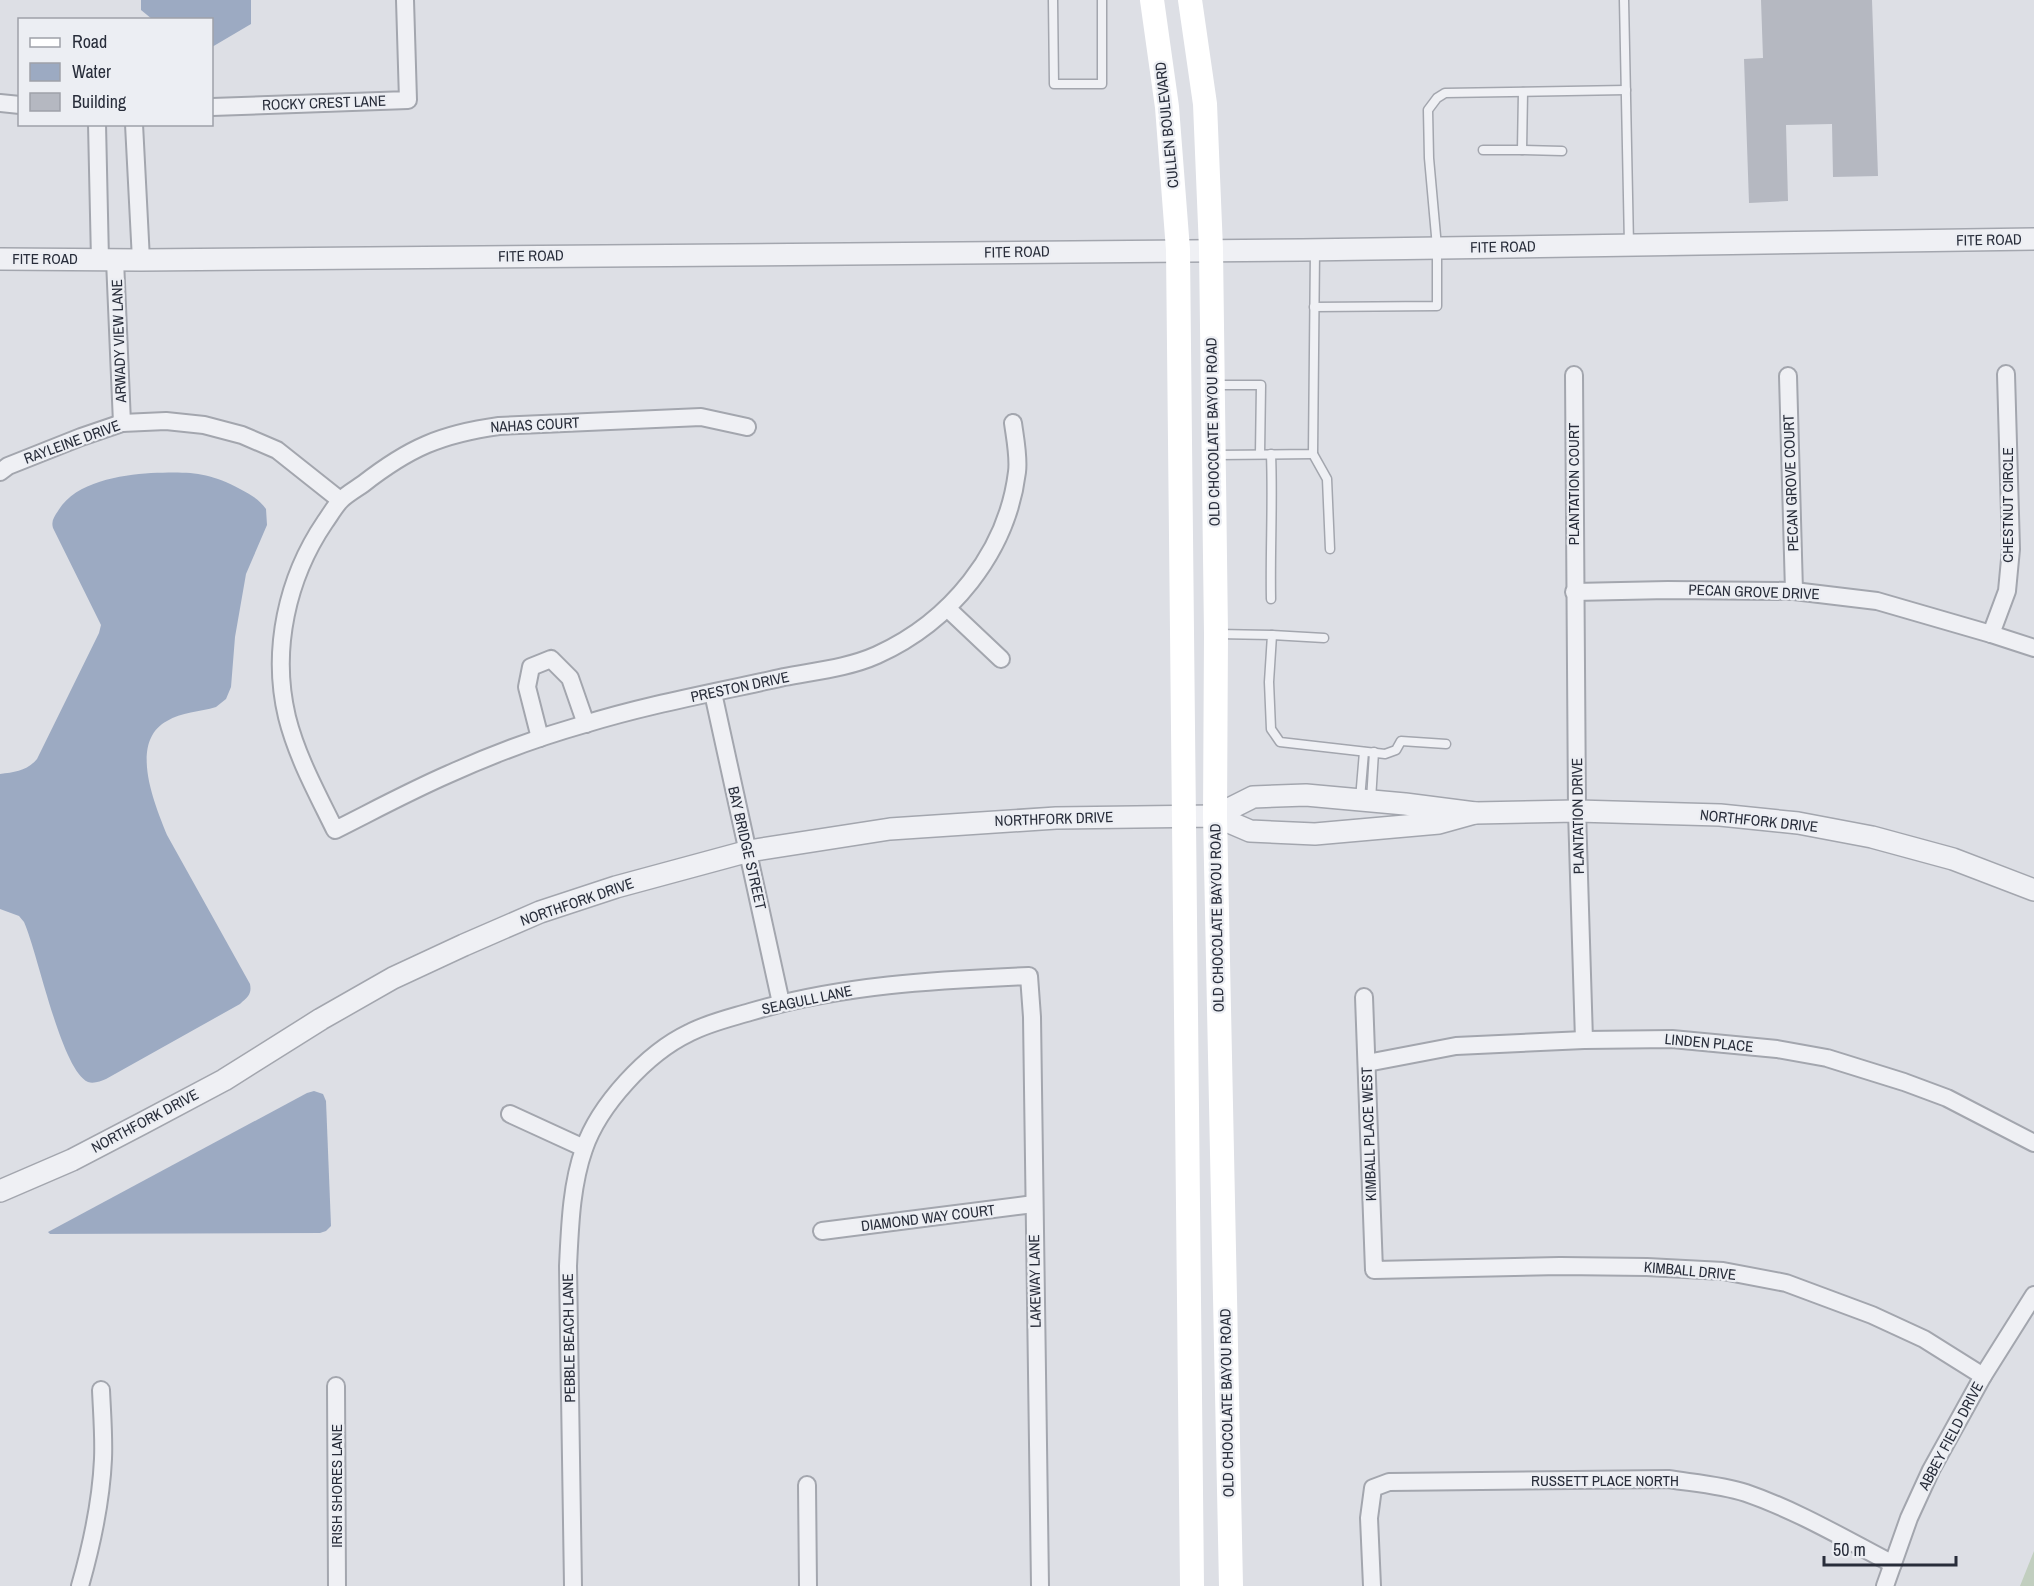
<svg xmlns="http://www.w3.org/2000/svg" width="2034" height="1586" viewBox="0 0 2034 1586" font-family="'Archivo Narrow',sans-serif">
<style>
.green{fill:#c1cebf}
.water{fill:#9caac2}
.building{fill:#b5b8c1}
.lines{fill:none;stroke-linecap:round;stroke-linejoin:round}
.service-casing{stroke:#a3a6ae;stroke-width:11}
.minor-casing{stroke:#a3a6ae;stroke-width:20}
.tertiary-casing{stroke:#a3a6ae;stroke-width:24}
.service{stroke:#eff0f4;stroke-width:8}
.minor{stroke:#eff0f4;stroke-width:16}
.tertiary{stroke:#eff0f4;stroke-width:21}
.secondary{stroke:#fff;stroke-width:24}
.labels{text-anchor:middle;stroke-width:4.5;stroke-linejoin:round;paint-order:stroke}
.street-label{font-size:15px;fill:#282d3a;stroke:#eceef3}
</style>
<rect width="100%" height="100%" fill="#dddfe5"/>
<path class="green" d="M2034,1551V1586H2020Z"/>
<g class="water">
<path d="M141,0H251V24L212,47V20L152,19L141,10Z"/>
<path d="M151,473C187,472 207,471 240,489C250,494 260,500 266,509L267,525L246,574L235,637L231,687L226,699L216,707C200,712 181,712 167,721C128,742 155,805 167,835L250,984C252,994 248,997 240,1004L106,1079C101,1081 94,1084 88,1082C61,1070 38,953 24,922L19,916L0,909V774C15,772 27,771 37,759L99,633L101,625L53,528C51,521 54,517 58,511C75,482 120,475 151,473Z"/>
<path d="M314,1091L323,1094L326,1101L331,1226L326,1231L320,1233L50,1234L48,1232L307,1093Z"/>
</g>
<path class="building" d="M1761,0H1872L1878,176L1833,177L1832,124L1786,125L1788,201L1749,203L1744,59L1763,58Z"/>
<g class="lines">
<defs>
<g id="service">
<path d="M1053,0L1054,84H1102V0"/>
<path d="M1624,0L1629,245"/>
<path d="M1483,150H1522L1523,92"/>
<path d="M1522,150L1562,151"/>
<path d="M1314,307L1437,306V247L1429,158L1428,110L1437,98L1445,93L1626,90"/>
<path d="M1216,385H1261L1260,454"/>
<path d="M1313,454L1327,479L1330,549"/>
<path d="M1215,455L1313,454L1315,250"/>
<path d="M1271,599C1270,551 1273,503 1271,454"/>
<path d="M1217,634L1272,635L1269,682L1271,729L1280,742L1385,754L1396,750L1401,741L1446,744"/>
<path d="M1272,635L1324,638"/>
<path d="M1360,799L1364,752"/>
<path d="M1371,800L1374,752"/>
</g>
<g id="minor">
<path d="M0,103L20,105"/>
<path d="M212,107L408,100L405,0"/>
<path d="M97,124L100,260"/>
<path d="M134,124L141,260"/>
<path d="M115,260L122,423"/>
<path d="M1574,375L1577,811L1584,1040"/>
<path d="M1788,376L1794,591"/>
<path d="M747,427L701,417L499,426C441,434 409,448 363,484C356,489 347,494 341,500C335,506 330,515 325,522C287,578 271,650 287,717C297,757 317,793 335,830C373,811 410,791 449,774C493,754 539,737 585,724C650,704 718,692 784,677C815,671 848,668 877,655C950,622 1007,553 1017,472C1019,457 1015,438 1013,423"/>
<path d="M0,472L8,466L81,437L122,423L166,421L204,425L242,435L277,450L340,500"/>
<path d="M1574,592L1668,590L1794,591L1877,601L1991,634L2034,648"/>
<path d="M947,608L1001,659"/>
<path d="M1991,634L2007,591L2011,549L2006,374"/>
<path d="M713,693L781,1003"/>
<path d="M540,738L527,687L531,667L551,659L570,678L586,724"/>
<path d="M1364,997L1374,1270L1560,1266L1647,1267L1723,1271L1786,1283L1872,1315L1924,1339L1983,1376"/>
<path d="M1367,1063L1456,1046L1584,1040L1672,1039L1777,1049L1827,1058L1904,1082L1947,1098L2034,1143"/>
<path d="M510,1114L584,1148"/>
<path d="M822,1231L1034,1204"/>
<path d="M336,1386L337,1586"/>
<path d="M807,1485L808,1586"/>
<path d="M80,1586C92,1544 101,1503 103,1459C104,1437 102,1413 101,1390"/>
<path d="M573,1586L568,1266C570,1227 571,1186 584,1149C599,1105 647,1053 689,1033C708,1023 730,1018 750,1012C841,985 935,980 1029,976L1032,1017L1040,1586"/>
<path d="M1372,1586L1369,1518L1373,1488L1389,1482L1668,1479C1694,1483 1722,1485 1746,1493C1798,1511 1845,1539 1893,1564"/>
<path d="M1885,1586L1909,1518L1931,1470L1983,1376L2034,1295"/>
</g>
<g id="tertiary">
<path d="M0,259L141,260L1302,250L2034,239"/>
<path d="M1215,816L1253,797L1306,795L1405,804L1475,813L1577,811L1720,815L1798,823L1872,837L1953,859L2034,890"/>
<path d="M0,1191L72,1160L143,1123L224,1080L321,1019L393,978L464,945L540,912L616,887L749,851L890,829L1056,818L1215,816L1250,831L1315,834L1439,823L1475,813"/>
</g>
</defs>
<use href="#service" class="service-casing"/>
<use href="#minor" class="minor-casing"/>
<use href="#tertiary" class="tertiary-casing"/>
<use href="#service" class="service"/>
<use href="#minor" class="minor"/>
<use href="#tertiary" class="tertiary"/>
<g class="secondary">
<path d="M1152,0L1167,107L1178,250L1192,1586"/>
<path d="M1190,0L1205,104L1211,249L1216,634L1215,816L1231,1586"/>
</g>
</g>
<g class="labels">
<g class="street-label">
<text transform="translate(324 103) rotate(-2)" y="5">ROCKY CREST LANE</text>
<text transform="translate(1167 125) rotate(-96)" y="5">CULLEN BOULEVARD</text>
<text transform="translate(1989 240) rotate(-1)" y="5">FITE ROAD</text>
<text transform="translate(1503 247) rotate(-1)" y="5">FITE ROAD</text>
<text transform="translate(1017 252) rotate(-1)" y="5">FITE ROAD</text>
<text transform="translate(531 256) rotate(-1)" y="5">FITE ROAD</text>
<text x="45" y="264">FITE ROAD</text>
<text transform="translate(119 341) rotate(-92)" y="5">ARWADY VIEW LANE</text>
<text transform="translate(535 425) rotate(-3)" y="5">NAHAS COURT</text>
<text transform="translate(1213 432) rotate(-91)" y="5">OLD CHOCOLATE BAYOU ROAD</text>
<text transform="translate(72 442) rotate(-20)" y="5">RAYLEINE DRIVE</text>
<text transform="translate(1791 483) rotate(-92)" y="5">PECAN GROVE COURT</text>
<text transform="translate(1574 484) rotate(-90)" y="5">PLANTATION COURT</text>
<text transform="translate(2008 505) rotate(-90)" y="5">CHESTNUT CIRCLE</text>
<text transform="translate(1754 592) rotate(2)" y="5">PECAN GROVE DRIVE</text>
<text transform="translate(740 687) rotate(-12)" y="5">PRESTON DRIVE</text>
<text transform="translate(1578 816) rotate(-91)" y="5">PLANTATION DRIVE</text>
<text transform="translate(1054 819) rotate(-2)" y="5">NORTHFORK DRIVE</text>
<text transform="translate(1759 821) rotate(6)" y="5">NORTHFORK DRIVE</text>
<text transform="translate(747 848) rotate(77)" y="5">BAY BRIDGE STREET</text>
<text transform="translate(577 902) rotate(-19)" y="5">NORTHFORK DRIVE</text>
<text transform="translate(1217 918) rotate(-91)" y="5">OLD CHOCOLATE BAYOU ROAD</text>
<text transform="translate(807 1000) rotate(-12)" y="5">SEAGULL LANE</text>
<text transform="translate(1709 1043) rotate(5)" y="5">LINDEN PLACE</text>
<text transform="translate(145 1121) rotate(-28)" y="5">NORTHFORK DRIVE</text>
<text transform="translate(1369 1134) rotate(-92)" y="5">KIMBALL PLACE WEST</text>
<text transform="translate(928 1218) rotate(-7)" y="5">DIAMOND WAY COURT</text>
<text transform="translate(1690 1271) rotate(5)" y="5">KIMBALL DRIVE</text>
<text transform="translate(1035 1281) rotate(-91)" y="5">LAKEWAY LANE</text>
<text transform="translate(569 1338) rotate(-91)" y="5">PEBBLE BEACH LANE</text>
<text transform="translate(1227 1403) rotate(-91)" y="5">OLD CHOCOLATE BAYOU ROAD</text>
<text transform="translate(1951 1436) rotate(-62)" y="5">ABBEY FIELD DRIVE</text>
<text x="1605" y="1486">RUSSETT PLACE NORTH</text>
<text transform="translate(337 1486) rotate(-90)" y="5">IRISH SHORES LANE</text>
</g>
</g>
<rect x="18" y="18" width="195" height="108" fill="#eceef3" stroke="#9ea1a9" stroke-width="1.5"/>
<rect x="30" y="38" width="30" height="9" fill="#ffffff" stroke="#9ea1a9" stroke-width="1.5"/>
<text x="72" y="48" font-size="18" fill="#282d3a">Road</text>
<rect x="30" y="63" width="30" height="18" fill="#9caac2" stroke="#9ea1a9" stroke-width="1.5"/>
<text x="72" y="78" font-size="18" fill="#282d3a">Water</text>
<rect x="30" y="93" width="30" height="18" fill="#b5b8c1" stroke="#9ea1a9" stroke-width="1.5"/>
<text x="72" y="108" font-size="18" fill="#282d3a">Building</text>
<path d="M1824 1556v9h132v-9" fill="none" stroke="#282d3a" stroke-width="3"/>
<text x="1833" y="1556" font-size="18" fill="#282d3a" stroke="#eceef3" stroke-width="4.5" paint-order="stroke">50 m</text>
</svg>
